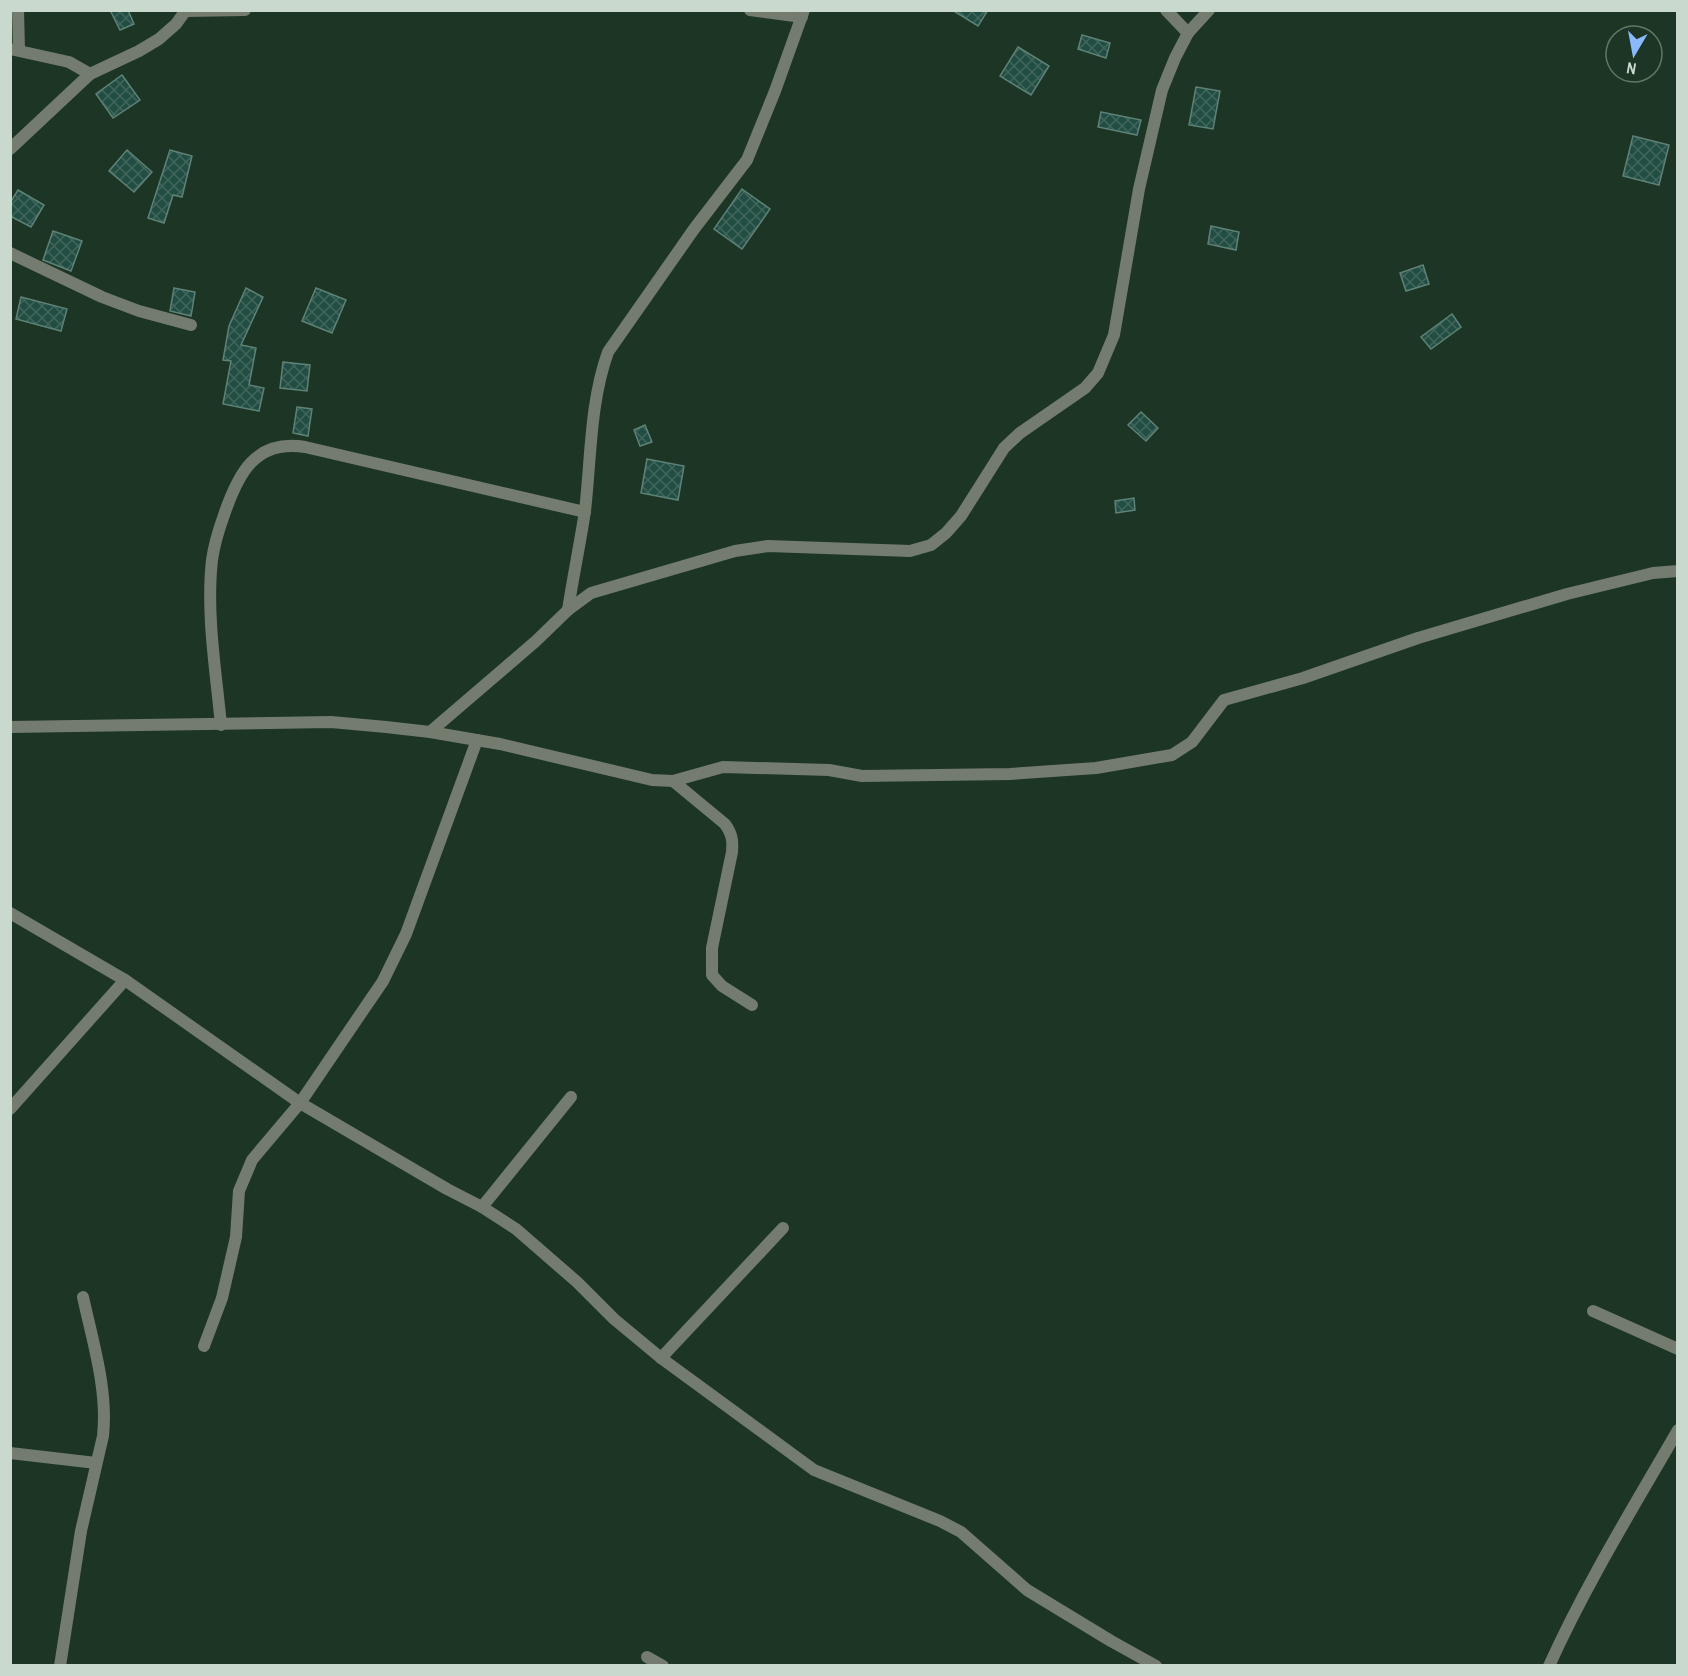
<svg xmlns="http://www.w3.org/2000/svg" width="1688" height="1676" viewBox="0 0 1688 1676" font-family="'Archivo Narrow',sans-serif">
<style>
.building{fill:url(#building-cross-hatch);stroke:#5e8277;stroke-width:1.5}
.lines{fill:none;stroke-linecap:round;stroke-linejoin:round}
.minor{stroke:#737c6e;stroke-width:12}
</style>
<defs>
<pattern id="building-cross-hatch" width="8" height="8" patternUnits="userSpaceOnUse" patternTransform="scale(1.5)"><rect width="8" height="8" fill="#224d42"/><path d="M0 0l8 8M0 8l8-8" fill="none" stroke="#41665c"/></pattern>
</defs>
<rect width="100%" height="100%" fill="#1c3524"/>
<g class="building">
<path d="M110,10H128L134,24L120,30Z"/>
<path d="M952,10H988L978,26Z"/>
<path d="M1082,35L1110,43L1106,58L1078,49Z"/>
<path d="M1018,47L1049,66L1031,95L1000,76Z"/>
<path d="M122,75L140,100L113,118L96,94Z"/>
<path d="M1196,87L1220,91L1213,129L1189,125Z"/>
<path d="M1101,112L1141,120L1137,135L1098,127Z"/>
<path d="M1633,136L1669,145L1659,185L1623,176Z"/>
<path d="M127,150L152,172L134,192L109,171Z"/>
<path d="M170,150L192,156L182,197L173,195L164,223L148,218Z"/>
<path d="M742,189L770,209L742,249L714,229Z"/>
<path d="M18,190L44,205L31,227L10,216V203Z"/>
<path d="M1211,226L1239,232L1236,250L1208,244Z"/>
<path d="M53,231L82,241L71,271L43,260Z"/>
<path d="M1423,265L1429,284L1406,291L1400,273Z"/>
<path d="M174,288L195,292L191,316L170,311Z"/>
<path d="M246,288L263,297L241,345L256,348L249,385L264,388L259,411L223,404L231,361L223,360L229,326Z"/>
<path d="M316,288L346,300L332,333L302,321Z"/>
<path d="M21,297L67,309L61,331L16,319Z"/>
<path d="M1452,314L1461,327L1431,349L1421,337Z"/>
<path d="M283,362L310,365L307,391L280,388Z"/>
<path d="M297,407L312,409L308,436L293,433Z"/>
<path d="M1141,412L1158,428L1146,441L1128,425Z"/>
<path d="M645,425L652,442L640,446L634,430Z"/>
<path d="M647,459L684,466L678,500L641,493Z"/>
<path d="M1134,498L1135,510L1116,513L1115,501Z"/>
</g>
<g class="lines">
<g class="minor">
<path d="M18,10L19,50"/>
<path d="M750,10L802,17"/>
<path d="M1166,10L1188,33"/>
<path d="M186,11L245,10"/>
<path d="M10,49L69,62L90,74"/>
<path d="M10,149L90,74L139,51L159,39L176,24L186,10"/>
<path d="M10,253L102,297L139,311L191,325"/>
<path d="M568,610C573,577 580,544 585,511C591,458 590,402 608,352L694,229L747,160L775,91L804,10"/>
<path d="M221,725C216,672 206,613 212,560C214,545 219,529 224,515C238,474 255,439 305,447L585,512"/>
<path d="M10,727L331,722L386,727L430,732L500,744L652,780L673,781L723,767L829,770L862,776L1010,774L1096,768L1172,755L1192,742L1224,700L1303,678L1418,638L1567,594L1653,573L1678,571"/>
<path d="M430,732L536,641L568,610L591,593L735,551L768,546L910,551L931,545L946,533L961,516L1004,448L1020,433L1085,388L1098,373L1114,335L1139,189L1162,90L1175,58L1188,33L1209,10"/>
<path d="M673,781L725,824C732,834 733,840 732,852L712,948V975L722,986L752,1005"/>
<path d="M10,913L125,980L300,1103L447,1189L482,1207L516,1229L577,1282L614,1319L661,1358L814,1470L940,1521L961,1532L1027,1590L1111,1641L1156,1666"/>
<path d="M10,1109L125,980"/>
<path d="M482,1207L571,1097"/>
<path d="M1593,1311L1678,1349"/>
<path d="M204,1346L222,1298L236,1237L239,1191L252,1160L300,1103L383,981L406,934L477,740"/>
<path d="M661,1358L783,1228"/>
<path d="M10,1453L96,1463"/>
<path d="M647,1657L663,1666"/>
<path d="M60,1666L81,1531L103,1436C108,1390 93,1343 83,1297"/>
<path d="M1549,1666C1586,1584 1633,1508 1678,1430"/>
</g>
</g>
<rect width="1688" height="1676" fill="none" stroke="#cad9ce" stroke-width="24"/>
<g transform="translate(1634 54) rotate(190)"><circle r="28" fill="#1c3524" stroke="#627768" stroke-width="1.5"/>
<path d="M0-4.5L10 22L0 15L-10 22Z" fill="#8bbafc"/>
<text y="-9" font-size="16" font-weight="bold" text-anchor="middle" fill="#cad9ce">N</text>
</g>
</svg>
